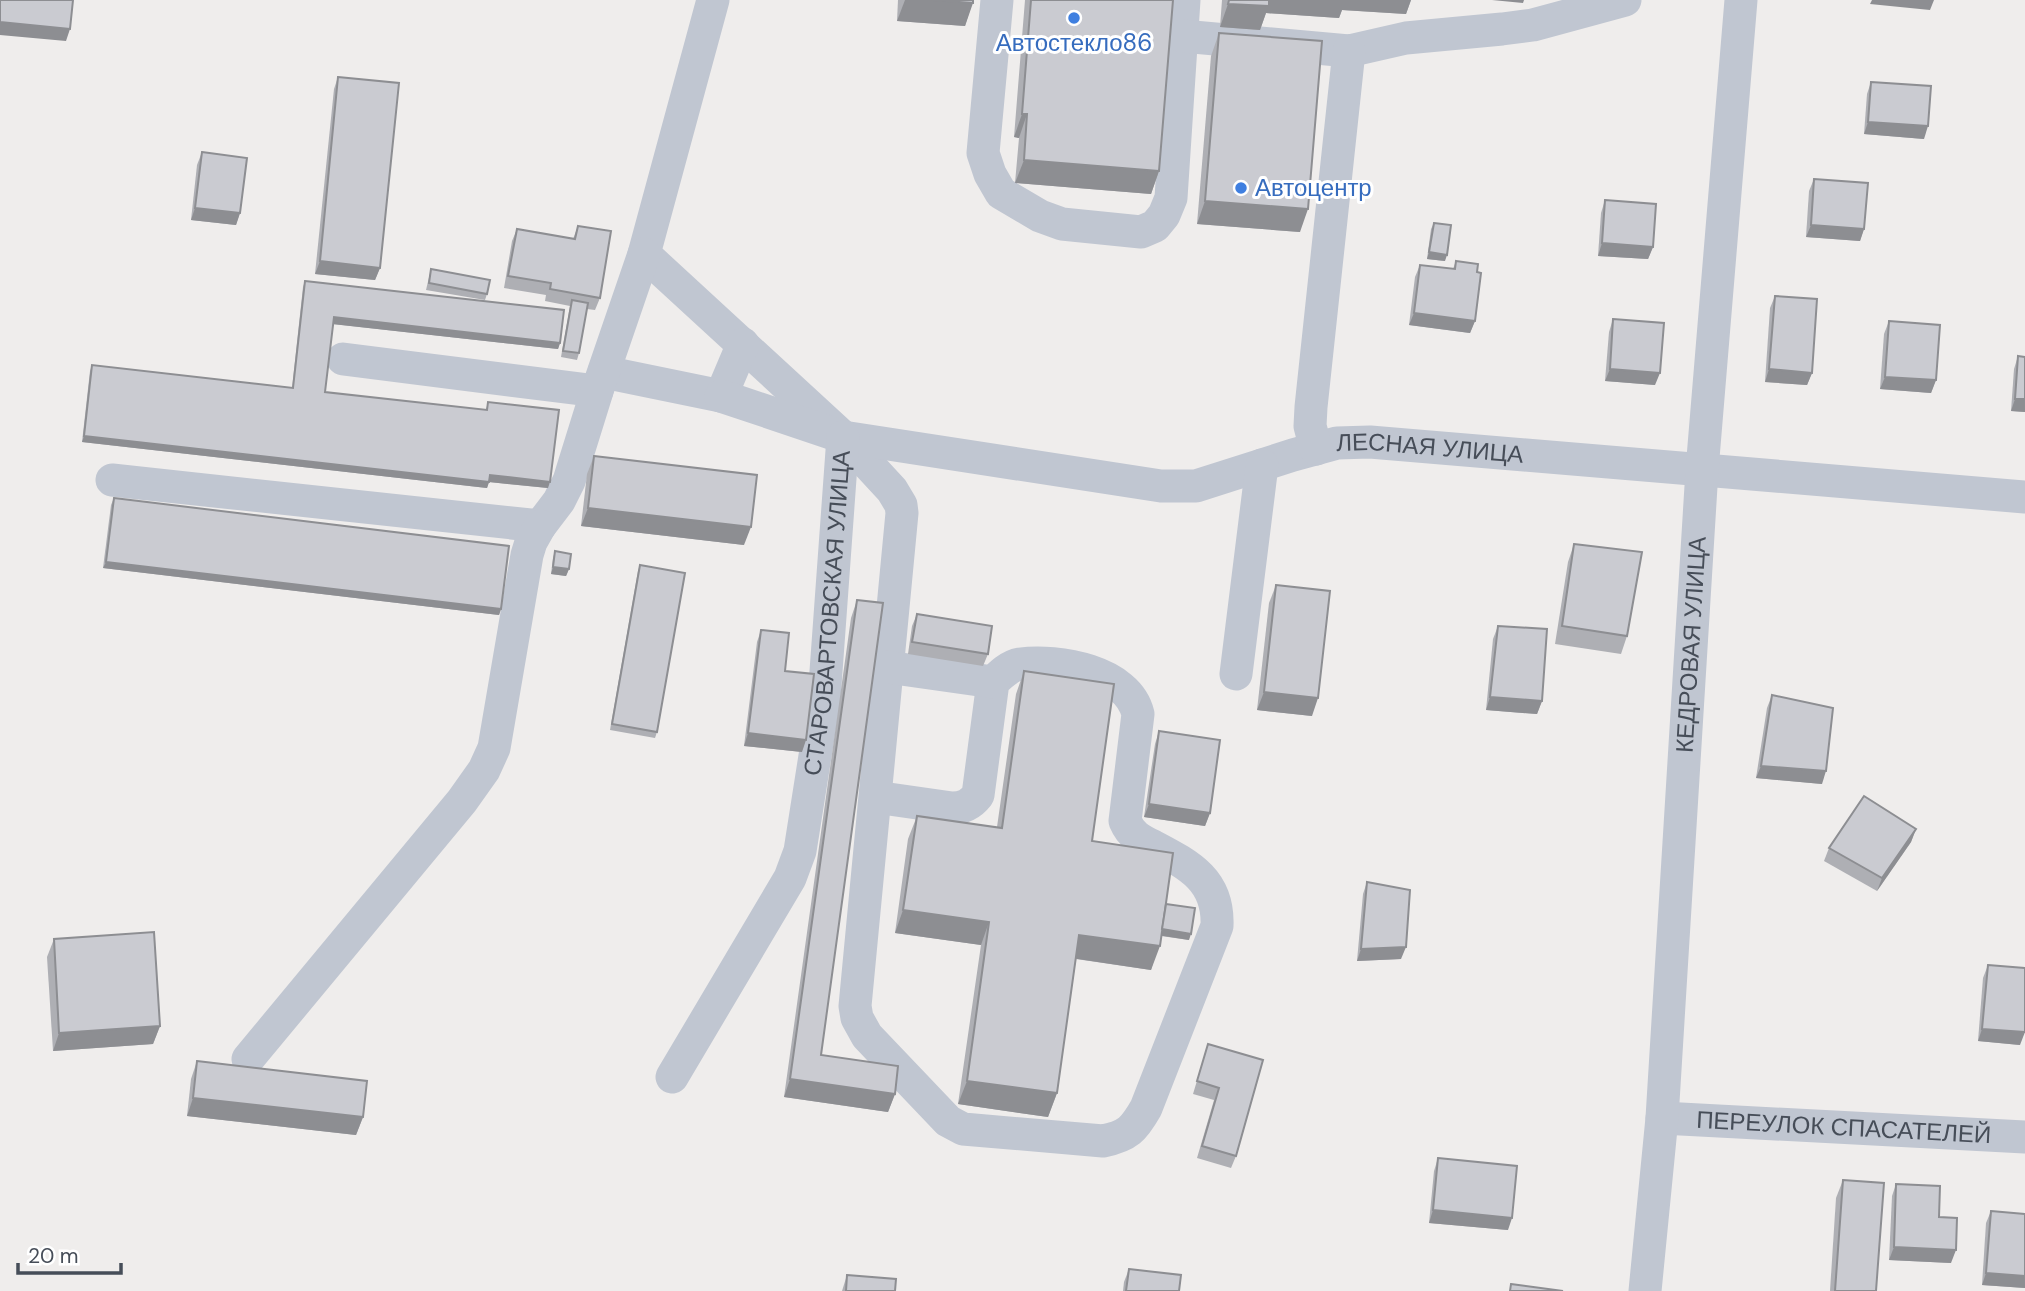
<svg xmlns="http://www.w3.org/2000/svg" width="2025" height="1291" viewBox="0 0 2025 1291" font-family="'DM Sans',sans-serif">
<style>
.lines{fill:none;stroke-linecap:round;stroke-linejoin:round}
.minor{stroke:#c0c6d1;stroke-width:33}
.wall{fill:#aeafb4}
.shaded-wall{fill:#8d8e92}
.building{fill:#cacbd1;stroke:#8d8e92;stroke-width:2}
.shop-dot{fill:#3f7fe0;stroke:#fff;stroke-width:2.5}
.labels{text-anchor:middle;stroke-width:6;stroke-linejoin:round;paint-order:stroke}
.shop-label{font-size:24px;fill:#366cbe;stroke:#fff}
.street-label{font-size:24px;fill:#464d58;stroke:#fff}
</style>
<rect width="100%" height="100%" fill="#efedec"/>
<g class="lines">
<g class="minor">
<path d="M713,0L644,254L843,437L892,490L901,505L902,513C886,677 870,841 855,1006L857,1018L867,1036L948,1121L963,1129L1103,1141C1128,1136 1134,1129 1146,1108L1217,926C1219,880 1189,865 1153,846C1140,840 1131,835 1125,821L1138,714C1128,671 1058,659 1020,664C1009,666 1001,674 993,682L978,795C971,804 964,808 952,808L875,797"/>
<path d="M997,0L983,153L990,174L1001,193L1040,216L1062,224L1141,232L1155,226L1164,215L1171,198L1184,0"/>
<path d="M1182,36L1349,51L1406,38L1502,29L1533,25L1625,0"/>
<path d="M343,359L597,391"/>
<path d="M604,372L721,396L743,344"/>
<path id="s1" d="M721,396L843,437L1161,486H1196L1293,455L1337,443L1370,442L2025,497"/>
<path d="M1316,449L1310,426L1311,407L1349,51"/>
<path d="M112,480L540,526L559,501L569,481L597,391L644,254"/>
<path d="M887,667L993,682"/>
<path d="M1236,674L1262,465"/>
<path d="M248,1059L462,801L484,770L494,748L527,555L531,542L540,526"/>
<path id="s2" d="M672,1077L790,878L800,851L824,699L843,437"/>
<path id="s3" d="M1662,1118L2025,1137"/>
<path id="s4" d="M1645,1291L1662,1118L1702,470L1741,0"/>
</g>
</g>
<g class="wall">
<path d="M898,0H973L965,26L897,21Z"/>
<path d="M1025,0H1173L1159,171L1151,194L1015,183L1019,138L1014,137Z"/>
<path d="M1222,0H1411L1406,14L1342,10L1339,18L1266,13L1260,30L1220,27Z"/>
<path d="M1219,33L1300,232L1197,224L1211,56Z"/>
<path d="M338,77L380,268L375,280L315,274L334,89Z"/>
<path d="M1871,82L1924,139L1864,134L1867,94Z"/>
<path d="M202,152L240,213L236,225L191,220L197,165Z"/>
<path d="M1814,179L1864,229L1860,241L1806,237L1809,191Z"/>
<path d="M1605,200L1653,247L1648,259L1598,256L1601,213Z"/>
<path d="M1434,223L1445,261L1427,259L1431,229Z"/>
<path d="M578,226L600,298L595,310L587,309L579,353L577,360L561,357L570,306L545,301L546,295L504,288L512,241L517,229L573,239Z"/>
<path d="M1456,261L1477,272L1475,321L1470,333L1409,325L1415,277L1420,265L1453,269Z"/>
<path d="M431,269L487,294L485,300L426,290Z"/>
<path d="M305,281L560,343L558,349L333,324L325,392L486,410L488,402L548,488L489,482L487,488L82,442L90,371L92,365L292,388L303,287Z"/>
<path d="M1775,296L1812,373L1807,385L1765,382L1770,308Z"/>
<path d="M1613,319L1655,385L1605,381L1609,332Z"/>
<path d="M1889,321L1936,380L1931,393L1880,389L1884,334Z"/>
<path d="M2018,356L2025,357V412L2011,411L2014,369Z"/>
<path d="M594,456L744,545L581,526L587,474Z"/>
<path d="M114,498L501,609L499,615L103,568L111,505Z"/>
<path d="M1574,544L1627,636L1621,654L1555,644L1568,562Z"/>
<path d="M555,551L569,569L566,576L551,574L553,558Z"/>
<path d="M640,565L657,732L655,738L610,730L638,571Z"/>
<path d="M1276,585L1312,716L1257,710L1269,603Z"/>
<path d="M857,600L821,1055L895,1094L888,1112L784,1097L851,618Z"/>
<path d="M917,614L988,654L983,666L908,654L912,626Z"/>
<path d="M1498,626L1542,701L1537,714L1486,710L1493,639Z"/>
<path d="M761,630L785,671L802,752L744,746L757,642Z"/>
<path d="M1024,671L1092,841L1166,904L1189,940L1161,936L1151,970L1076,959L1057,1093L1048,1117L958,1104L981,945L895,933L908,839L917,816L997,827L1016,694Z"/>
<path d="M1772,695L1822,784L1756,778L1767,708Z"/>
<path d="M1159,731L1210,813L1205,826L1144,817L1155,744Z"/>
<path d="M1916,829L1911,842L1877,891L1824,861L1829,848Z"/>
<path d="M1367,882L1401,959L1357,961L1363,894Z"/>
<path d="M54,939L160,1026L153,1044L53,1051L47,957Z"/>
<path d="M1988,965L2020,1045L1978,1041L1983,978Z"/>
<path d="M1208,1044L1236,1156L1231,1168L1197,1158L1214,1100L1193,1094Z"/>
<path d="M197,1061L363,1117L356,1135L187,1116L191,1079Z"/>
<path d="M1438,1158L1508,1230L1429,1223L1434,1171Z"/>
<path d="M1843,1180L1876,1291H1830L1836,1198Z"/>
<path d="M1896,1184L1939,1217L1951,1263L1889,1260L1892,1196Z"/>
<path d="M1991,1211L2025,1214V1288L1982,1285L1986,1223Z"/>
<path d="M1129,1269L1179,1291H1123L1124,1282Z"/>
<path d="M847,1275L895,1291H842Z"/>
</g>
<g class="shaded-wall">
<path d="M905,0H932L973,3L965,26L897,21Z"/>
<path d="M1266,0H1411L1406,14L1342,10L1339,18L1266,13L1260,30L1220,27L1228,4Z"/>
<path d="M1492,0H1524L1523,3Z"/>
<path d="M1872,0H1934L1930,10L1870,4Z"/>
<path d="M0,22L70,29L66,41L0,35Z"/>
<path d="M1022,114H1027L1019,138L1014,137Z"/>
<path d="M1868,122L1928,126L1924,139L1864,134Z"/>
<path d="M1024,160L1159,171L1151,194L1015,183Z"/>
<path d="M1205,201L1308,209L1300,232L1197,224Z"/>
<path d="M195,208L240,213L236,225L191,220Z"/>
<path d="M1811,225L1864,229L1860,241L1806,237Z"/>
<path d="M1602,243L1653,247L1648,259L1598,256Z"/>
<path d="M1429,252L1447,255L1445,261L1427,259Z"/>
<path d="M320,261L380,268L375,280L315,274Z"/>
<path d="M1414,313L1475,321L1470,333L1409,325Z"/>
<path d="M334,317L560,343L558,349L332,324Z"/>
<path d="M1610,369L1660,373L1655,385L1605,381Z"/>
<path d="M1769,369L1812,373L1807,385L1765,382Z"/>
<path d="M1885,377L1936,380L1931,393L1880,389Z"/>
<path d="M2015,399H2025V412L2011,411Z"/>
<path d="M84,436L490,475L550,482L548,488L489,482L487,488L82,442Z"/>
<path d="M588,508L751,527L744,545L581,526Z"/>
<path d="M106,562L501,609L499,615L103,568Z"/>
<path d="M553,567L569,569L566,576L551,574Z"/>
<path d="M1264,692L1318,698L1312,716L1257,710Z"/>
<path d="M1490,697L1542,701L1537,714L1486,710Z"/>
<path d="M748,733L806,740L802,752L744,746Z"/>
<path d="M1761,766L1826,771L1822,784L1756,778Z"/>
<path d="M1149,804L1210,813L1205,826L1144,817Z"/>
<path d="M1916,829L1911,842L1877,891L1882,878Z"/>
<path d="M903,910L989,922L981,945L895,933Z"/>
<path d="M1160,929L1191,934L1189,940L1157,935Z"/>
<path d="M1079,935L1160,946L1151,970L1071,958Z"/>
<path d="M1406,947L1401,959L1357,961L1361,949Z"/>
<path d="M160,1026L153,1044L53,1051L59,1033Z"/>
<path d="M1982,1029L2025,1032L2020,1045L1978,1041Z"/>
<path d="M790,1079L895,1094L888,1112L784,1097Z"/>
<path d="M967,1081L1057,1093L1048,1117L958,1104Z"/>
<path d="M193,1098L363,1117L356,1135L187,1116Z"/>
<path d="M1433,1210L1512,1218L1508,1230L1429,1223Z"/>
<path d="M1894,1247L1956,1250L1951,1263L1889,1260Z"/>
<path d="M1986,1273L2025,1276V1288L1982,1285Z"/>
</g>
<g class="building">
<path d="M0,0H73L70,29L0,22Z"/>
<path d="M932,0H973V3Z"/>
<path d="M1031,0H1173L1159,171L1024,160L1027,114H1022Z"/>
<path d="M1229,0H1269V6L1228,4Z"/>
<path d="M1219,33L1322,41L1308,209L1205,201Z"/>
<path d="M338,77L399,83L380,268L320,261Z"/>
<path d="M1871,82L1931,86L1928,126L1868,122Z"/>
<path d="M202,152L247,158L240,213L195,208Z"/>
<path d="M1814,179L1868,183L1864,229L1811,225Z"/>
<path d="M1605,200L1656,204L1653,247L1602,243Z"/>
<path d="M1434,223L1451,225L1447,255L1429,252Z"/>
<path d="M578,226L611,231L600,298L550,289L551,283L508,276L517,229L575,239Z"/>
<path d="M1456,261L1478,264L1477,272L1481,273L1475,321L1414,313L1420,265L1455,269Z"/>
<path d="M431,269L490,280L487,294L429,283Z"/>
<path d="M305,281L564,310L560,343L334,317L325,392L487,410L488,402L559,410L550,482L490,475L489,482L84,436L92,365L293,388Z"/>
<path d="M1775,296L1817,299L1812,373L1769,369Z"/>
<path d="M572,300L588,303L579,353L563,351Z"/>
<path d="M1613,319L1664,323L1660,373L1610,369Z"/>
<path d="M1889,321L1940,325L1936,380L1885,377Z"/>
<path d="M2018,356L2025,357V399H2015Z"/>
<path d="M594,456L757,475L751,527L588,508Z"/>
<path d="M114,498L509,546L501,609L106,562Z"/>
<path d="M1574,544L1642,552L1627,636L1562,626Z"/>
<path d="M555,551L571,554L569,569L553,567Z"/>
<path d="M640,565L685,573L657,732L612,724Z"/>
<path d="M1276,585L1330,591L1318,698L1264,692Z"/>
<path d="M857,600L883,603L821,1055L898,1066L895,1094L790,1079Z"/>
<path d="M917,614L992,626L988,654L912,642Z"/>
<path d="M1498,626L1547,629L1542,701L1490,697Z"/>
<path d="M761,630L789,633L785,671L814,674L806,740L748,733Z"/>
<path d="M1024,671L1114,684L1092,841L1173,853L1160,946L1079,935L1057,1093L967,1081L989,922L903,910L917,816L1002,828Z"/>
<path d="M1772,695L1833,708L1826,771L1761,766Z"/>
<path d="M1159,731L1220,740L1210,813L1149,804Z"/>
<path d="M1864,796L1916,829L1882,878L1829,848Z"/>
<path d="M1367,882L1410,890L1406,947L1361,949Z"/>
<path d="M1166,904L1195,908L1191,934L1162,929Z"/>
<path d="M154,932L160,1026L59,1033L54,939Z"/>
<path d="M1988,965L2025,968V1032L1982,1029Z"/>
<path d="M1208,1044L1263,1060L1236,1156L1202,1146L1219,1088L1197,1081Z"/>
<path d="M197,1061L367,1081L363,1117L193,1098Z"/>
<path d="M1438,1158L1517,1166L1512,1218L1433,1210Z"/>
<path d="M1843,1180L1884,1183L1876,1291H1835Z"/>
<path d="M1896,1184L1940,1186L1939,1217L1957,1218L1956,1250L1894,1247Z"/>
<path d="M1991,1211L2025,1214V1276L1986,1273Z"/>
<path d="M1129,1269L1181,1275L1179,1291H1126Z"/>
<path d="M847,1275L896,1279L895,1291H846Z"/>
<path d="M1511,1284L1563,1291H1510Z"/>
</g>
<g class="shop-dot">
<circle cx="1074" cy="18" r="7"/>
<circle cx="1241" cy="188" r="7"/>
</g>
<g class="labels">
<g class="shop-label">
<text x="1074" y="51">Автостекло86</text>
<text x="1255" y="196" text-anchor="start">Автоцентр</text>
</g>
<g class="street-label">
<text dy="8" stroke="none"><textPath href="#s1" startOffset="726">ЛЕСНАЯ УЛИЦА</textPath></text>
<text dy="8" stroke="none"><textPath href="#s2" startOffset="500">СТАРОВАРТОВСКАЯ УЛИЦА</textPath></text>
<text dy="8" stroke="none"><textPath href="#s4" startOffset="648">КЕДРОВАЯ УЛИЦА</textPath></text>
<text dy="8" stroke="none"><textPath href="#s3" startOffset="182">ПЕРЕУЛОК СПАСАТЕЛЕЙ</textPath></text>
</g>
</g>
<path d="M18 1263v10h103v-10" fill="none" stroke="#464d58" stroke-width="3.5"/>
<text x="28" y="1263" font-size="21" fill="#464d58" stroke="#ffffff" stroke-width="5" paint-order="stroke">20 m</text>
</svg>
